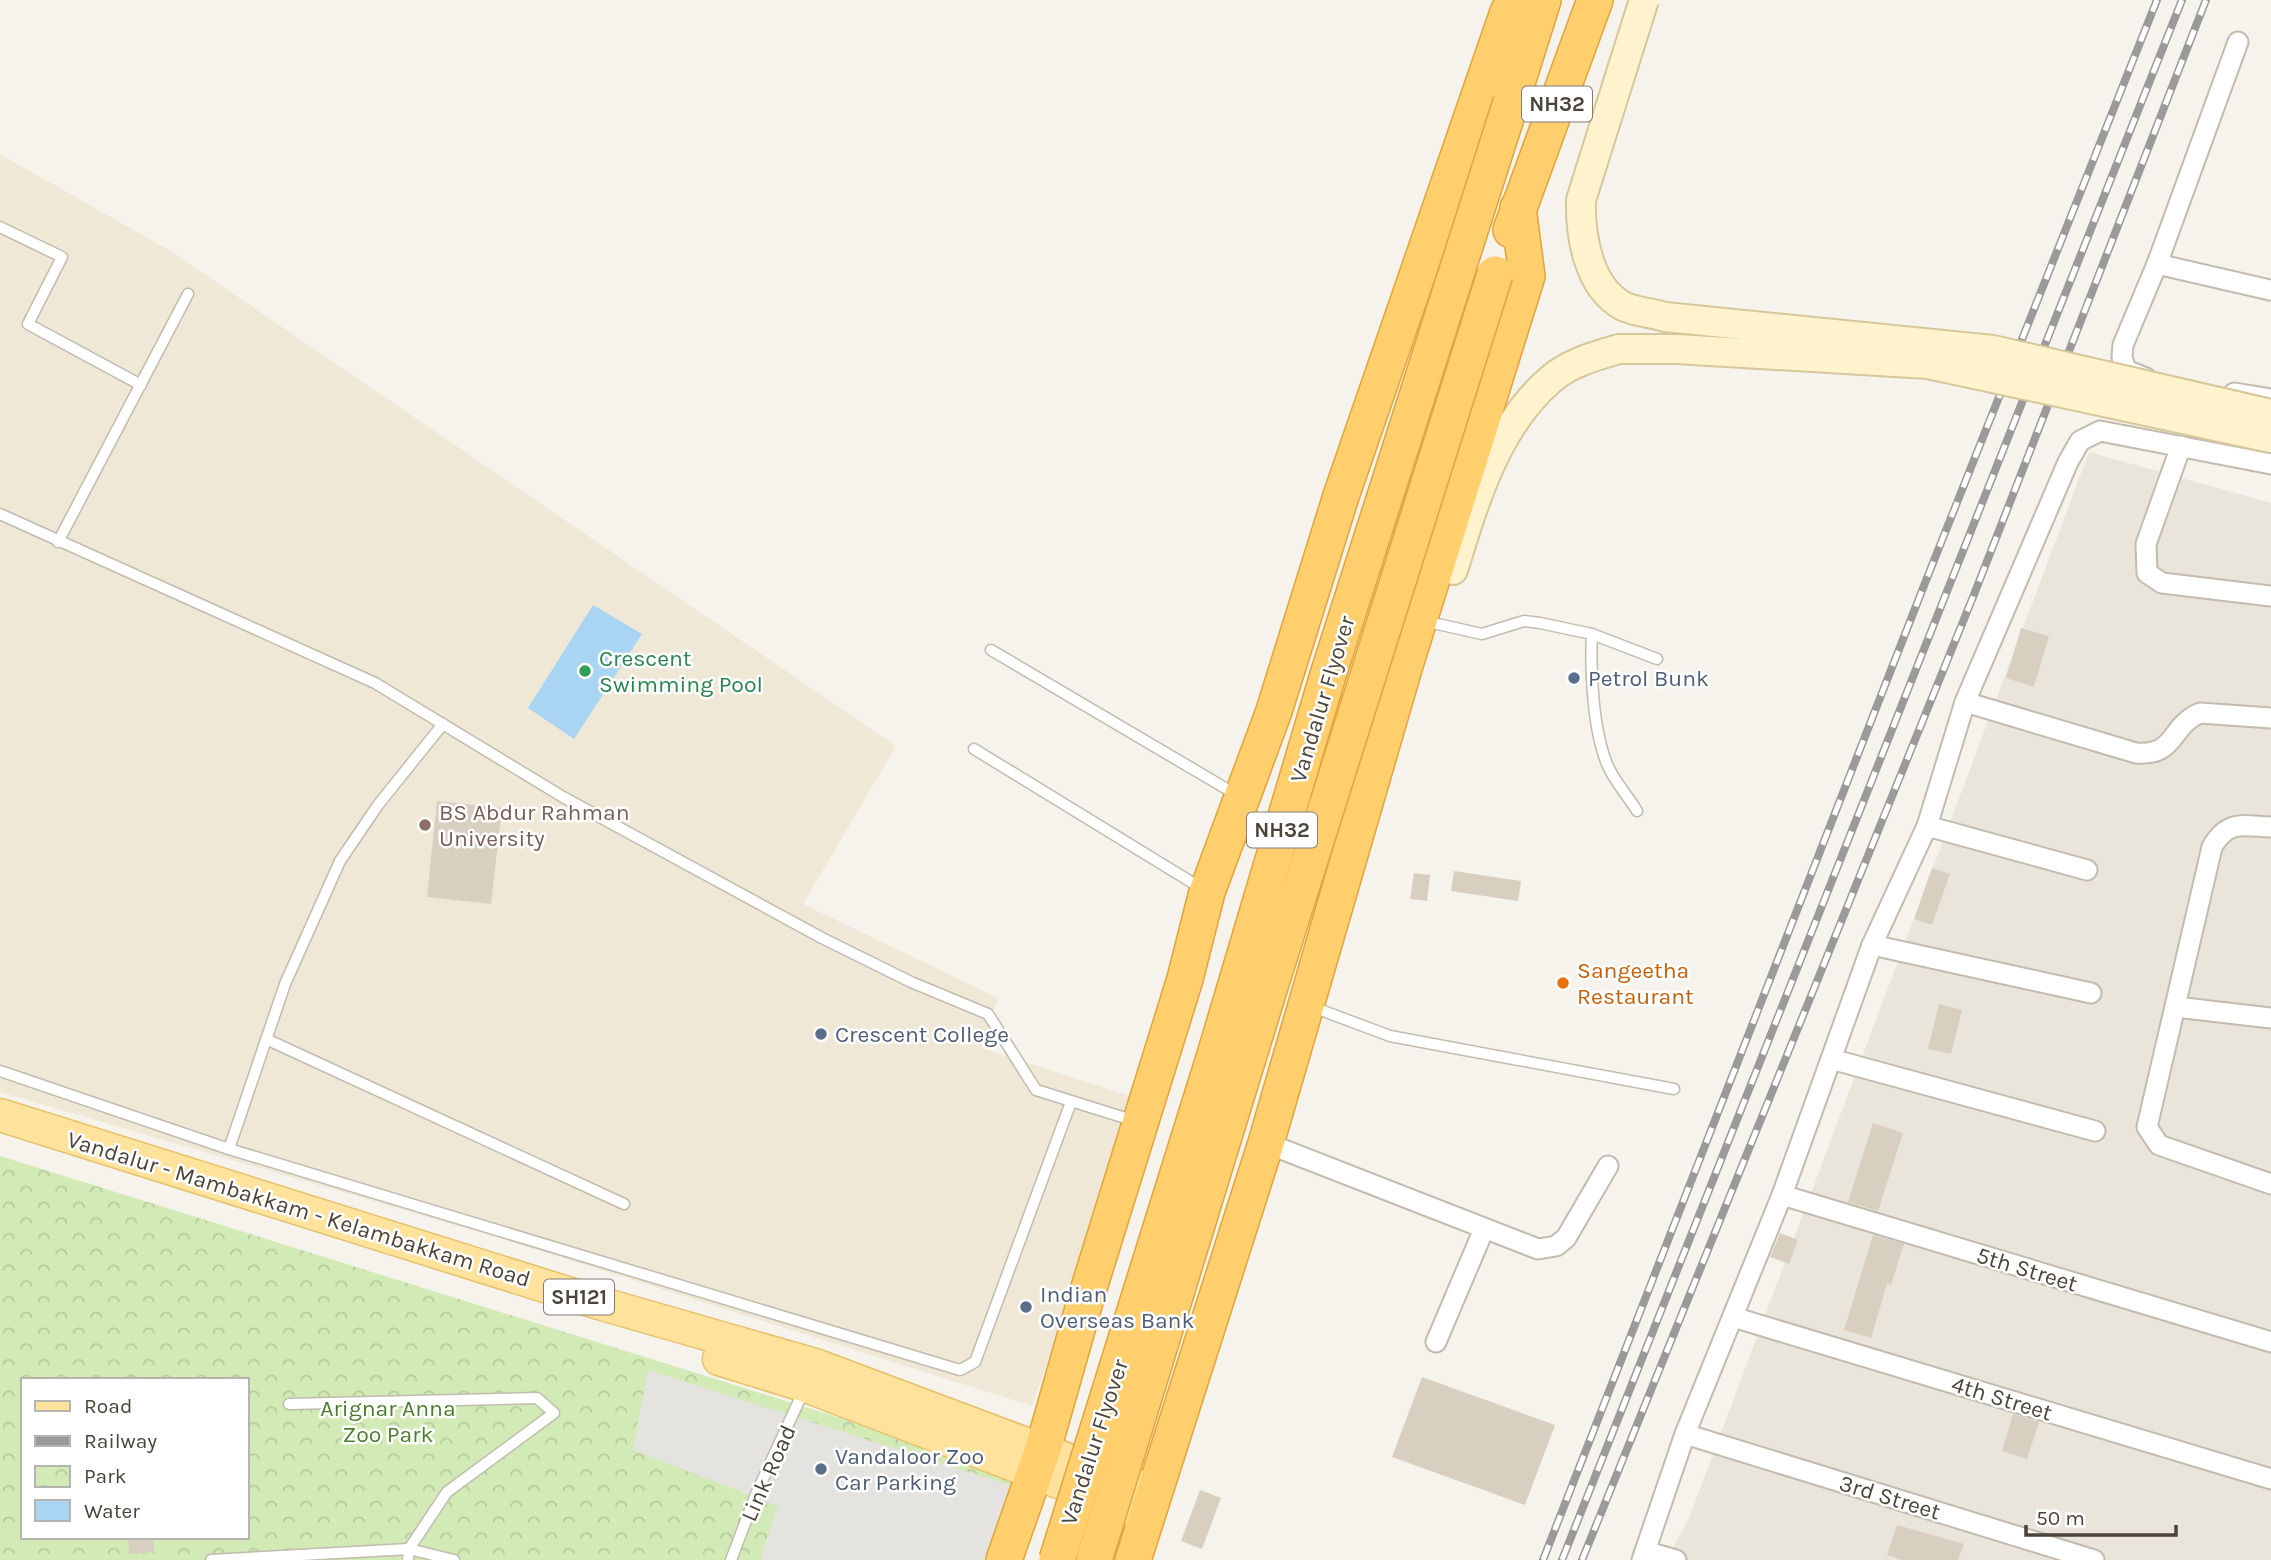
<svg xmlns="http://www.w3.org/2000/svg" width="2271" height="1560" viewBox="0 0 2271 1560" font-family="Karla,sans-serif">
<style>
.residential{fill:#eae5da}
.education{fill:#efe8d6}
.park{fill:url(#park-crowns);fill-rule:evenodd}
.parking{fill:#e5e3e0}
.water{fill:#a9d4f2}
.building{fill:#d8cfc1}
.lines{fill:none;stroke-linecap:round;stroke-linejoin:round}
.lane-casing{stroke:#c2bbae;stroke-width:13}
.street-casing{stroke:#c2bbae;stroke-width:23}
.secondary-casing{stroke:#d6c79b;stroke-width:32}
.primary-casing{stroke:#e6c16a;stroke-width:35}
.highway-casing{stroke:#e0a43c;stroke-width:38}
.lane{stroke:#fff;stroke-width:10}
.street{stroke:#fff;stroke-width:19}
.secondary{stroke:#fff3cd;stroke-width:28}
.primary{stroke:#ffe39c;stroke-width:32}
.highway{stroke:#ffcf6e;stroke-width:35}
.rail-casing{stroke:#9a9a9a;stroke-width:8}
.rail{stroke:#fff;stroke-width:5;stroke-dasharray:16;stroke-linecap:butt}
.secondary-bridge-casing{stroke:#d6c79b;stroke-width:32;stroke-linecap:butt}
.highway-bridge-casing{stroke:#e0a43c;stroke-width:38;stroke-linecap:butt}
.secondary-bridge{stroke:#fff3cd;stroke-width:28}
.highway-bridge{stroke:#ffcf6e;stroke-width:35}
.leisure-dot{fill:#2e9e5b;stroke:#fff;stroke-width:2.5}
.service-dot{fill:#5c6f8a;stroke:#fff;stroke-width:2.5}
.education-dot{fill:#8d6e63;stroke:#fff;stroke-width:2.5}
.food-dot{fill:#e8710a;stroke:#fff;stroke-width:2.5}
.labels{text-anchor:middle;stroke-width:5;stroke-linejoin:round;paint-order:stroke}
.shield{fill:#fff;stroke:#817c74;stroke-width:2}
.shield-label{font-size:21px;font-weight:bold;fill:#4b4439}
.leisure-label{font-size:23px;fill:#27864d;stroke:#fff;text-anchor:start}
.service-label{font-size:23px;fill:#4e5e75;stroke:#fff;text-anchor:start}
.street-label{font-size:23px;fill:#4b4439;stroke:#fff}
.education-label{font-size:23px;fill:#785e54;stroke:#fff;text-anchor:start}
.food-label{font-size:23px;fill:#c56008;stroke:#fff;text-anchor:start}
.park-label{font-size:23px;fill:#4a7f2a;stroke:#fff}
</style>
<defs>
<pattern id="park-crowns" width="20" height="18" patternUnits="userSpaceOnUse" patternTransform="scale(1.75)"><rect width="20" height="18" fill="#d2eab5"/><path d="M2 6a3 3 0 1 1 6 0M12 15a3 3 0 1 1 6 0" fill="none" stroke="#b6ca9c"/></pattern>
</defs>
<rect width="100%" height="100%" fill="#f6f3ec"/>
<path class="residential" d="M2089,452L2271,503V1560H1666L1689,1518Z"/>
<path class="education" d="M0,154L172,252L896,746L803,904L998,998L982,1048L1139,1099L1032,1406L506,1240L0,1092Z"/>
<path class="park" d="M0,1156L847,1420L1039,1484L1008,1560H0ZM23,1380H247V1537H23Z"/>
<path class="parking" d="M648,1370L1019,1488L995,1560H760L778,1506L633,1450Z"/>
<path class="water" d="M593,605L642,634L574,739L528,708Z"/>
<g class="building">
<path d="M2021,628L2049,636L2034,687L2006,678Z"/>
<path d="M437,801L502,808L491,904L427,897Z"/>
<path d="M1932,868L1950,874L1932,925L1914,919Z"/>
<path d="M1454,871L1521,881L1518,901L1451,891Z"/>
<path d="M1414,873L1430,875L1427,901L1410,899Z"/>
<path d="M1939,1004L1962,1010L1951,1054L1928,1049Z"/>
<path d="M1873,1123L1903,1133L1878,1211L1848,1202Z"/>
<path d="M1780,1233L1798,1240L1789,1264L1770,1257Z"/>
<path d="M1873,1235L1904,1244L1891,1285L1887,1284L1871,1338L1844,1330Z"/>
<path d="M1422,1377L1555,1425L1525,1505L1392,1457Z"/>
<path d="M2013,1414L2039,1422L2027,1459L2002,1451Z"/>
<path d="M1200,1490L1221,1498L1202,1549L1181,1541Z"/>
<path d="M1897,1525L1964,1544L1958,1560H1902L1887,1555Z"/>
<path d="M128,1537H153L154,1552L129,1554Z"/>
</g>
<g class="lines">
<defs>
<g id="lane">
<path d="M0,227L62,257L28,324L141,385"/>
<path d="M0,514L375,683L563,797L822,938L911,982L988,1014L1036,1090L1135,1121"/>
<path d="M58,542L188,294"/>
<path d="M1433,623L1482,634L1524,621L1540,623L1592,634L1657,659"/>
<path d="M1592,634C1590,672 1593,729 1607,764C1614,781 1628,796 1637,811"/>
<path d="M991,650L1237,795"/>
<path d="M974,749L1201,888"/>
<path d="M1310,1006L1390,1036L1674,1089"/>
<path d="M266,1039L624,1204"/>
<path d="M0,1071L229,1149L960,1370L975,1362L1071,1102"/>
<path d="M229,1149L285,984L340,861L378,805L443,724"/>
<path d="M289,1404L537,1398L554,1413L447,1492L409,1549L408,1560"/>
<path d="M211,1560L409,1549L454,1560"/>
<path d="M731,1560L756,1494L804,1390"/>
</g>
<g id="street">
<path d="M2157,264L2270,290"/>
<path d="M2146,378L2126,370L2122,357L2123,345L2157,264L2238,42"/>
<path d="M2234,393L2271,399"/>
<path d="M2181,446L2146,544L2147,573L2162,583L2271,596"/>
<path d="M1965,702L2136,753C2177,756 2169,726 2200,713L2271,718"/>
<path d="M1927,826L2087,870"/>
<path d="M2271,827C2244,826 2228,819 2212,847L2147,1127L2159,1145L2271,1184"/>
<path d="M1872,945L2091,993"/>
<path d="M2176,1007L2271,1018"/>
<path d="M1831,1059L2095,1131"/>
<path d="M1266,1143L1538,1249L1556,1246L1566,1238L1608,1166"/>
<path d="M1782,1195L2271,1342"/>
<path d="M1733,1317L2271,1479"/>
<path d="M1436,1342L1484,1229"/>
<path d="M1685,1434L2094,1560"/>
<path d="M1645,1551L1676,1560"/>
<path d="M1642,1560L1685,1434L1782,1195L1872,945L1927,826L1965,702L2068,462L2080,441L2100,431L2271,464"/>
</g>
<path id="secondary" d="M1453,570C1474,503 1495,428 1550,380C1569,363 1595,356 1619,349"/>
<g id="primary">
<path d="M0,1115L599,1303L815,1365L1154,1492"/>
<path d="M719,1359L806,1386L1148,1516"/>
</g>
<g id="highway">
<path d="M1511,102L1543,0"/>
<path d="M1511,230L1595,0"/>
<path d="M1004,1560L1043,1449L1088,1291L1185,979L1207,892L1274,711L1341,496L1508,12L1519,0"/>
<path d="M1133,1560L1266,1143L1405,665L1527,276L1518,208"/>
</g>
</defs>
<use href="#lane" class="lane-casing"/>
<use href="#street" class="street-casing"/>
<use href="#secondary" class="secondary-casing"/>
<use href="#primary" class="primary-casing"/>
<use href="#highway" class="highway-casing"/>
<use href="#lane" class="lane"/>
<use href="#street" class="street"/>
<use href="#secondary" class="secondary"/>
<use href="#primary" class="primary"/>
<use href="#highway" class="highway"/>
<defs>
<g id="rail">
<path d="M1543,1560L1925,583L2157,0"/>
<path d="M1562,1560L2182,0"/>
<path d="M1582,1560L1975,592L2206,0"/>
</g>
</defs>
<use href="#rail" class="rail-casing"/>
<use href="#rail" class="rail"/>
<defs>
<g id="secondary-bridge">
<path d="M1644,0L1581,200C1580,235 1588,287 1623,306C1635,312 1653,313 1665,317L1993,350L2271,414"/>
<path d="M1619,349H1676L1928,364L2271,438"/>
</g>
<g id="highway-bridge">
<path d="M1057,1560L1215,1055L1328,675L1511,102"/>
<path d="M1094,1560L1271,983L1495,274"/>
</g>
</defs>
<use href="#secondary-bridge" class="secondary-bridge-casing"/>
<use href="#highway-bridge" class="highway-bridge-casing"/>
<use href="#secondary-bridge" class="secondary-bridge"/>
<use href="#highway-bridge" class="highway-bridge"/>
</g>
<circle class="leisure-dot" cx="585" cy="671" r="7"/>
<g class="service-dot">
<circle cx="1574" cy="678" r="7"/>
<circle cx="821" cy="1034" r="7"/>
<circle cx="1026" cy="1307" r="7"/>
<circle cx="821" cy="1469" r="7"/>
</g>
<circle class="education-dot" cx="425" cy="825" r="7"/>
<circle class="food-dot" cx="1563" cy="983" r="7"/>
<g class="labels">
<g class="shield">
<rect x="1522" y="86.5" width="70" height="35" rx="5"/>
<rect x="1247" y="812.5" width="70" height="35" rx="5"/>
<rect x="544" y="1279.5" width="70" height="35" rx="5"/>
</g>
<g class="shield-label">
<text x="1557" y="111">NH32</text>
<text x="1282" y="837">NH32</text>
<text x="579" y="1304">SH121</text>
</g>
<g class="leisure-label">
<text x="599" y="666">Crescent<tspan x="599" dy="26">Swimming Pool</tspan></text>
</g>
<g class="service-label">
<text x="1588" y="686">Petrol Bunk</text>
<text x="835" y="1042">Crescent College</text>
<text x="1040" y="1302">Indian<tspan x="1040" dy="26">Overseas Bank</tspan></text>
<text x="835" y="1464">Vandaloor Zoo<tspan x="835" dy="26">Car Parking</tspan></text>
</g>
<g class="street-label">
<text transform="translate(1322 699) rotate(-73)" y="8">Vandalur Flyover</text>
<text transform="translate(299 1209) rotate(17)" y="8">Vandalur - Mambakkam - Kelambakkam Road</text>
<text transform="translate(2027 1269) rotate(17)" y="8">5th Street</text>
<text transform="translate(2002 1398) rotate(17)" y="8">4th Street</text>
<text transform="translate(1094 1442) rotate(-72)" y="8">Vandalur Flyover</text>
<text transform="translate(768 1473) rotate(-66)" y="8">Link Road</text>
<text transform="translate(1890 1497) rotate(17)" y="8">3rd Street</text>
</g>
<g class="education-label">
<text x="439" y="820">BS Abdur Rahman<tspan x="439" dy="26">University</tspan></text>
</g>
<g class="food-label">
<text x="1577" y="978">Sangeetha<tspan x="1577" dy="26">Restaurant</tspan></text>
</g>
<g class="park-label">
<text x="388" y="1416">Arignar Anna<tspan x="388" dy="26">Zoo Park</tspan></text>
</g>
</g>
<rect x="21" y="1378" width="228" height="161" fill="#ffffff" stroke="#b7b4b0" stroke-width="2"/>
<rect x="35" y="1401" width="35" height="10" fill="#ffe39c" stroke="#b7b4b0" stroke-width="2"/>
<text x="84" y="1413" font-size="21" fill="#4b4439">Road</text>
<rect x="35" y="1436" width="35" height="10" fill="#9a9a9a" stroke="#b7b4b0" stroke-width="2"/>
<text x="84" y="1448" font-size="21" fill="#4b4439">Railway</text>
<rect x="35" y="1466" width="35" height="21" fill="url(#park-crowns)" stroke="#b7b4b0" stroke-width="2"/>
<text x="84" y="1483" font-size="21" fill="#4b4439">Park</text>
<rect x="35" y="1500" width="35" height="21" fill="#a9d4f2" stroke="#b7b4b0" stroke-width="2"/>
<text x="84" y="1518" font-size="21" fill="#4b4439">Water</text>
<path d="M2026 1525v10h150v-10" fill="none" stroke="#4b4439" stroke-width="3.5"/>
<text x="2036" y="1525" font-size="21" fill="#4b4439" stroke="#ffffff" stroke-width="5" paint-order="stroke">50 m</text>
</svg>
